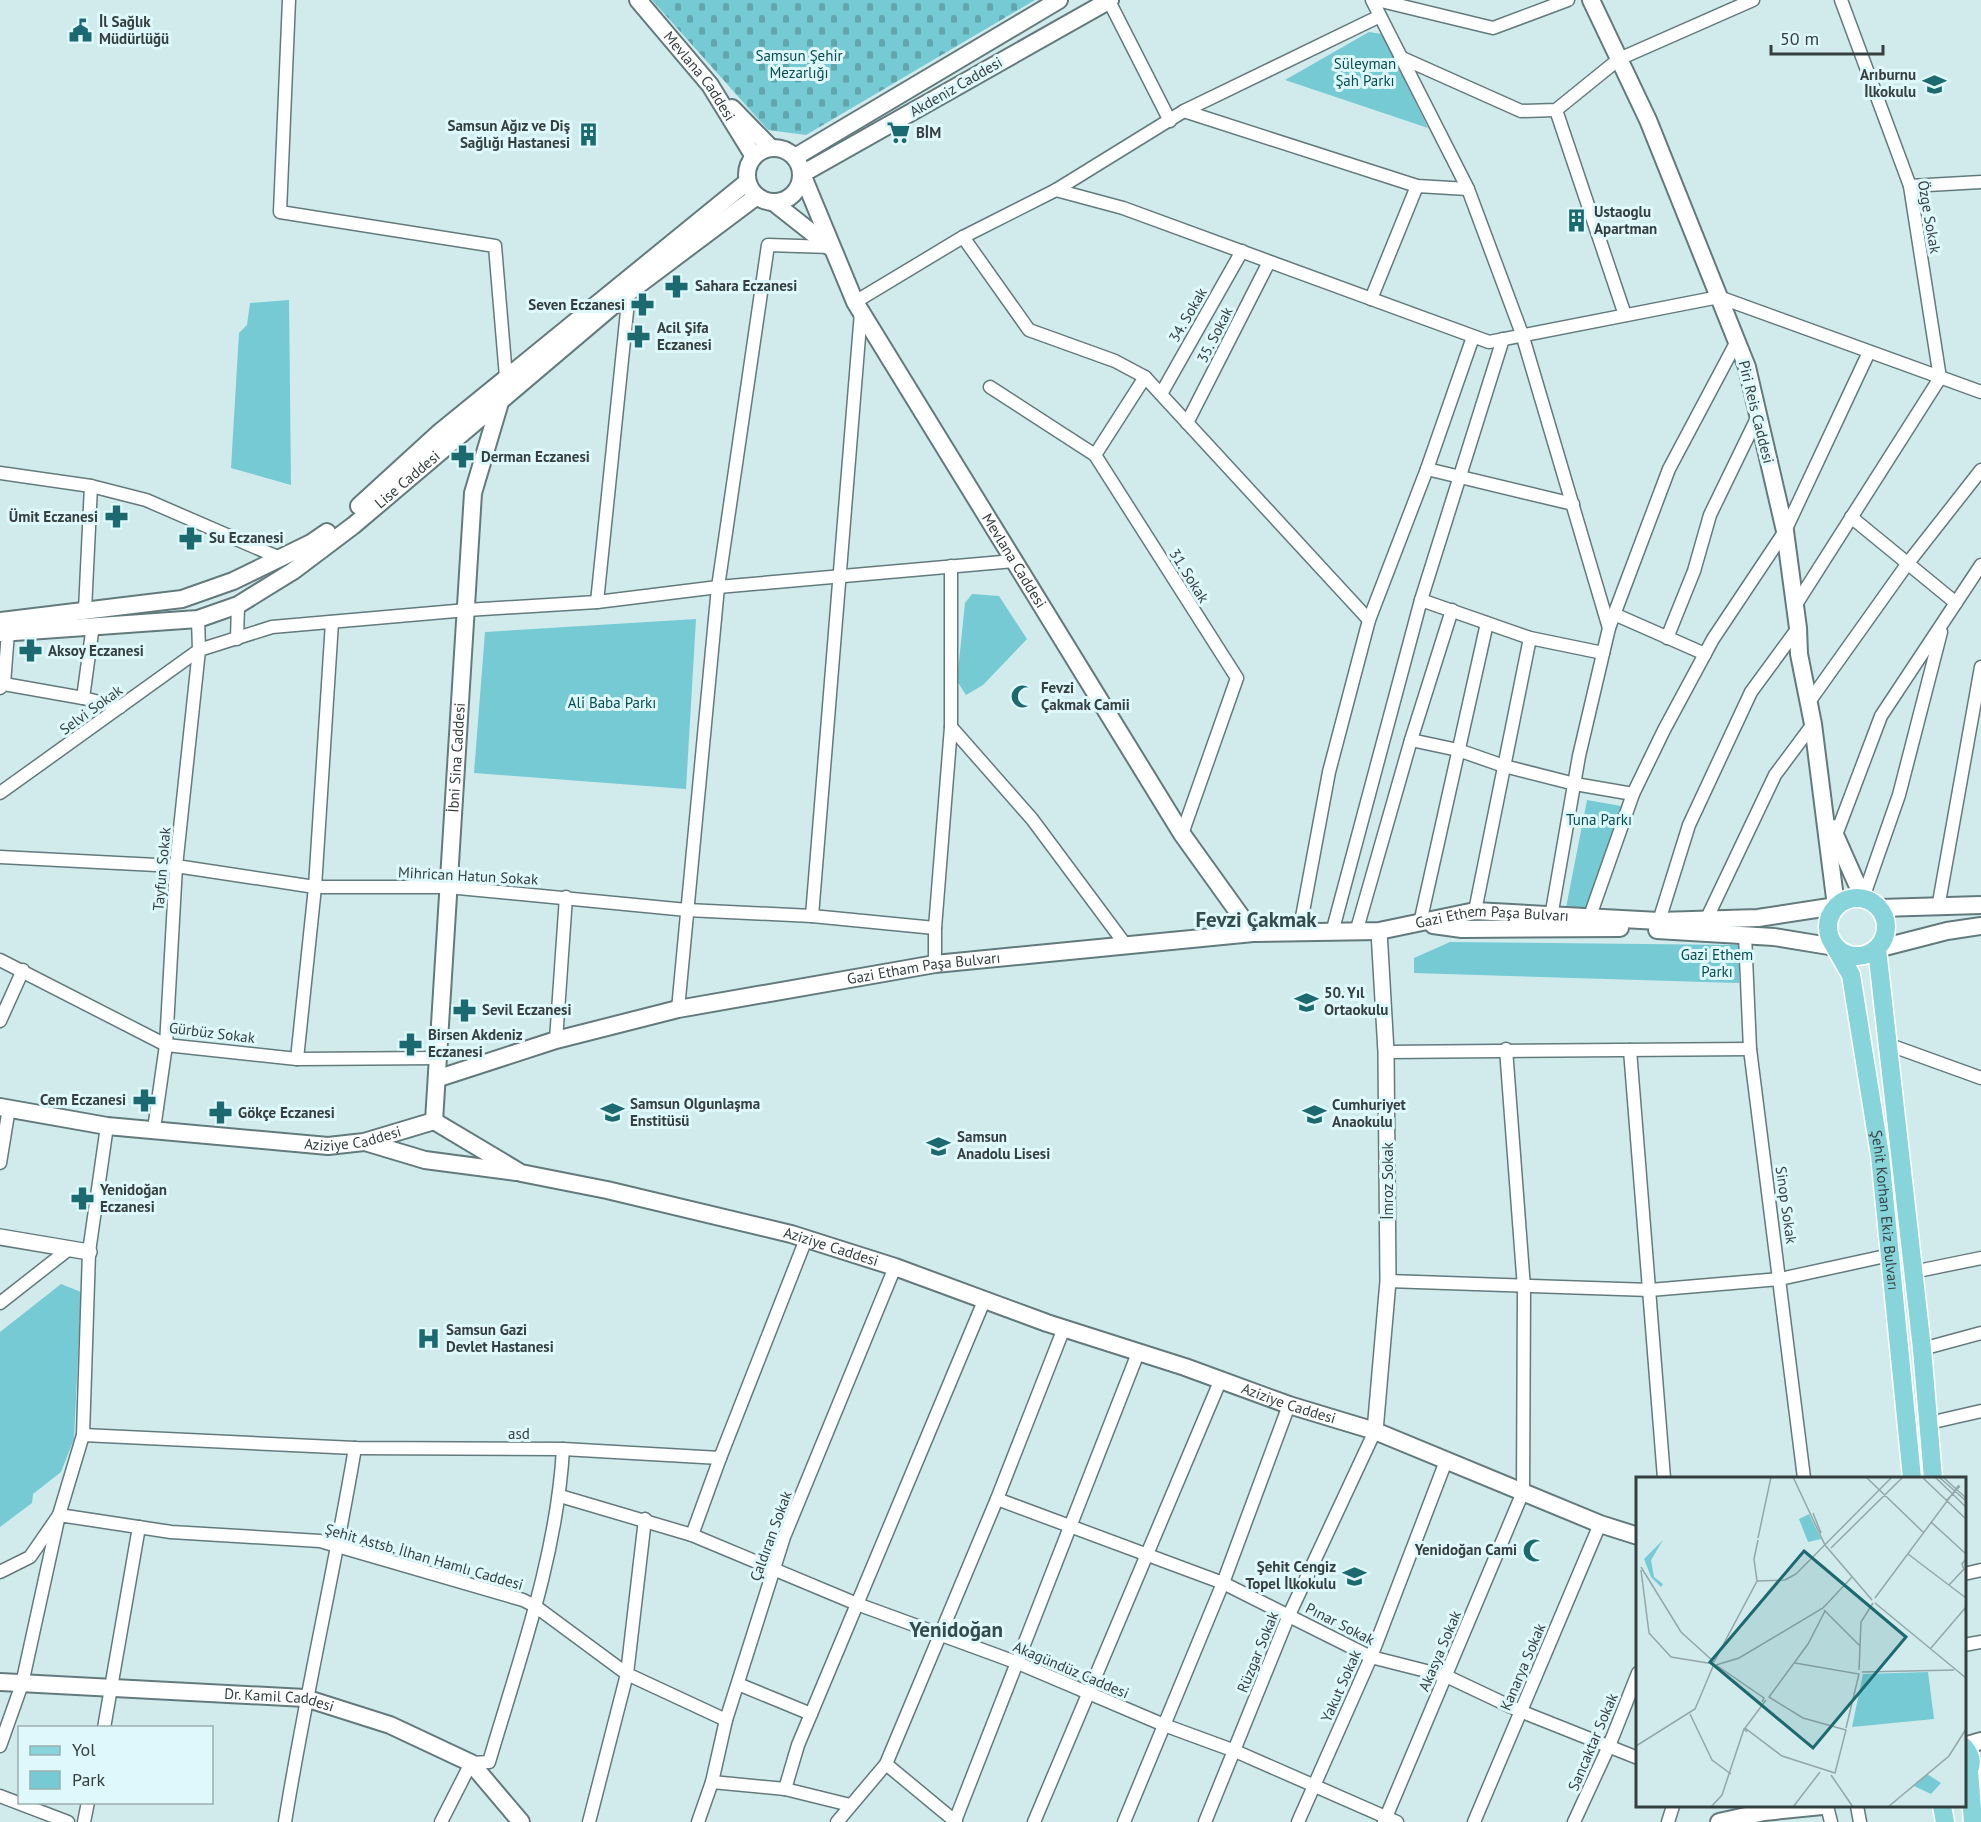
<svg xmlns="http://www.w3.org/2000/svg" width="1981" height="1822" viewBox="0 0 1981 1822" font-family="'PT Sans',sans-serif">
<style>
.green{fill:#75cad3}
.cemetery{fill:url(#cemetery-stones)}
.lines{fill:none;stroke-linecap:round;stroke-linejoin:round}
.minor-casing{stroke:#637a7c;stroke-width:15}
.tertiary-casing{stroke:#637a7c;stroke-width:18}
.secondary-casing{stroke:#637a7c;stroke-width:20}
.primary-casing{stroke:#fff;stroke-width:21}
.minor{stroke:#fff;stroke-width:12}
.tertiary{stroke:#fff;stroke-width:15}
.secondary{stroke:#fff;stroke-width:16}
.primary{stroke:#87d4db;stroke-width:18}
.labels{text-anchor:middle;stroke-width:6;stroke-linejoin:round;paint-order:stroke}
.poi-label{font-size:15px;font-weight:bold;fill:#353f40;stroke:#def8fb;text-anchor:start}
.park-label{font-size:15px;fill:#064c52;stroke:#def8fb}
.street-label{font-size:15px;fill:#353f40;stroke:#def8fb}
.district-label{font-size:21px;font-weight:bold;fill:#344a4c;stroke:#def8fb}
.inset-road{fill:none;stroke:#93a6a8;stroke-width:1.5}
.view{fill:#1d6970;fill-opacity:0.15;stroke:#1d6970;stroke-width:3}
.inset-edge{fill:none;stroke:#353f40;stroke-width:3}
</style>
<defs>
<pattern id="cemetery-stones" width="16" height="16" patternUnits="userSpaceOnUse" patternTransform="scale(1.5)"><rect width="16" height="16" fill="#75cad3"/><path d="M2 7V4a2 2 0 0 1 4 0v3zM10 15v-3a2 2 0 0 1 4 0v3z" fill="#61a5ad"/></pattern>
</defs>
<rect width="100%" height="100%" fill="#d1ebed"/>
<g class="green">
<path d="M1369,32L1382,34L1428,128L1285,80Z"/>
<path d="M289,300L291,485L231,468L239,333L247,325L250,303Z"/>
<path d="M972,594L999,596L1027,639L983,685L966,695L957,681L965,603Z"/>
<path d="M696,619L686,789L474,773L485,632Z"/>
<path d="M1587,800L1621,806L1586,908H1566Z"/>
<path d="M1450,942L1739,945V983L1414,973V958Z"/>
<path d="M61,1284L81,1292L74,1439L61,1472L33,1494L32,1503L0,1527V1332Z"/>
</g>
<path class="cemetery" d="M652,0H1035L806,135L768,130Z"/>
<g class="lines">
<defs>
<g id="minor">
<path d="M289,0L280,212L495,246L506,377"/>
<path d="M1372,0L1468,189L1522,334L1609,628"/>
<path d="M1377,0L1493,28L1568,0"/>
<path d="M1109,1L1170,121"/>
<path d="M1400,57L1521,111L1556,110L1619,59L1753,0"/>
<path d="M1556,110L1625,315"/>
<path d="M1184,111L1417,186L1468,189"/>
<path d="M1910,186L1981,182"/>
<path d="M1056,190L1123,208L1489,342L1719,297L1981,392"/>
<path d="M963,237L1029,330L1115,361L1145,377L1369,620"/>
<path d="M1371,299L1417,186"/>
<path d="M855,302L963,237L1056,190L1184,111L1380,16"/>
<path d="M990,387L1095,455L1237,678L1182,834"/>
<path d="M1161,394L1242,251"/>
<path d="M1187,423L1269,262"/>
<path d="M1095,455L1145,377"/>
<path d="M1427,469L1573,504"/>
<path d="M0,473L91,486L146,500L280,558"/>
<path d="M1851,517L1956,603"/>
<path d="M1421,600L1530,638L1603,653"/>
<path d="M597,602L629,292"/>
<path d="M1795,606L1940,378L1910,186L1841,0"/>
<path d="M85,610L91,486"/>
<path d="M1614,614L1705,654"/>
<path d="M93,625L83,698L120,707"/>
<path d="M1667,638L1694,571L1710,515L1758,416"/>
<path d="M237,639L238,605"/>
<path d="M4,684L83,698"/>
<path d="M0,688L4,684L8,632"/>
<path d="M1809,702L1908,563L1981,470"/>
<path d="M951,727L1032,819L1125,944"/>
<path d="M1411,740L1458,750L1504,766L1575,784L1633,794"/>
<path d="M0,793L199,650L198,619"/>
<path d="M1836,835L1881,716L1981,565"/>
<path d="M0,857L176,866L315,887H448L687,910L812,916L935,928"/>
<path d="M1863,898L1899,795L1941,632"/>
<path d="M1938,908L1981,667"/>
<path d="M1475,911L1530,638"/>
<path d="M812,916L861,312"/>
<path d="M1590,916L1633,794L1664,730L1713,639L1785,531L1869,352"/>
<path d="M1551,917L1579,756L1609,628L1669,469L1737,341"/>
<path d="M1707,918L1775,775L1813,724"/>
<path d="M1659,921L1689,825L1751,692L1798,628"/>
<path d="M1420,923L1487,623"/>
<path d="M1333,929L1421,600L1503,339"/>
<path d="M1357,929L1411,740L1452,610"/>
<path d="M1299,933L1329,772L1369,620L1427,469L1473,337"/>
<path d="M1745,935L1750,1049L1804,1478"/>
<path d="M0,960L166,1045L297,1059L440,1058"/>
<path d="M935,964V928L951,727V566"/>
<path d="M678,1009L718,587L768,245L830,247"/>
<path d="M0,1021L23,970"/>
<path d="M556,1040L566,897"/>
<path d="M1887,1044L1981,1078"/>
<path d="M1630,1050L1664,1478"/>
<path d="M1386,1052L1750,1049"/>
<path d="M297,1059L315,887L332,622"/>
<path d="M154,1129L166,1045L176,866L199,650L272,627L467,610L597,602L718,587L1014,561"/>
<path d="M0,1163L9,1108"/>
<path d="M1913,1272L1981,1258"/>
<path d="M1388,1281L1650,1290L1780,1279L1890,1255"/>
<path d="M0,1303L69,1249"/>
<path d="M1922,1349L1981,1333"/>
<path d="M1929,1423L1981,1411"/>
<path d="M83,1435L355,1448L563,1449L720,1458L806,1239"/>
<path d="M560,1496L692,1535L857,1604L1018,1663L1164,1725L1235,1751L1397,1822"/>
<path d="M997,1499L1223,1583L1371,1657L1446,1676L1520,1711L1638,1758"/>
<path d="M692,1535L720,1458"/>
<path d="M0,1572L30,1557L59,1515L171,1532L320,1541L523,1600L535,1606L627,1674L726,1720"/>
<path d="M1964,1574L1981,1570"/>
<path d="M1964,1645L1981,1642"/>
<path d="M738,1684L811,1714"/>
<path d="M104,1728L139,1527"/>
<path d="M0,1746L22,1684L59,1515L83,1435L89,1252L107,1126"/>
<path d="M886,1764L956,1822"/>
<path d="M712,1782L785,1789L798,1745L984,1301"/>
<path d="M785,1789L850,1805"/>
<path d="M0,1796L68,1822"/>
<path d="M1827,1806L1831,1822"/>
<path d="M1857,1806L1860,1822"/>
<path d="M955,1821L1138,1353"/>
<path d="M84,1822L88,1802"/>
<path d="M285,1822C305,1697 334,1573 355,1448"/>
<path d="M441,1822L471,1763L489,1762C519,1660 557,1556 563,1449"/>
<path d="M589,1822L627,1674L645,1519"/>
<path d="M698,1822L712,1782L726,1720L784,1537L895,1267"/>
<path d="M837,1822L886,1764L997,1499L1064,1328"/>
<path d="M1034,1822L1221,1379"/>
<path d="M1124,1822L1223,1583L1289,1405"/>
<path d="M1205,1822L1289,1615L1375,1431"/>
<path d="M1298,1822L1371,1657L1446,1461"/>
<path d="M1384,1822L1523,1492L1524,1288L1506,1049"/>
<path d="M1474,1822L1600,1524"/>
<path d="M1574,1822L1609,1746L1638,1673"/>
<path d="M1668,1822L1673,1806"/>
</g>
<g id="tertiary">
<path d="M0,1237L89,1252"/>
<path d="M1375,1431L1388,1281L1386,1052L1379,931"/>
</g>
<g id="secondary">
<path id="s1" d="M638,0L710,85L753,155"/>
<path id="s2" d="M1110,0L802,174L855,302L1182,834L1253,933"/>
<path d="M732,108L770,147"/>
<circle cx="774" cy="175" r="27"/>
<path d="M795,157L1059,0"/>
<path d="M773,202L830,247"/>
<path d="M359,506L440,432L747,182"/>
<path d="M0,621L182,599L233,581L311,543L327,532"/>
<path id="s3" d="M0,633L198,619L238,605L293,571L354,525L629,292L757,196"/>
<path d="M1832,828L1863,898"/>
<path d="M1880,908L1981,905"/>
<path d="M1433,925L1462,929L1620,928"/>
<path d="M1657,930L1774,937L1835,947"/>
<path d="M1877,949L1947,931L1981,926"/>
<path id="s4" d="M439,1078L556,1040L678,1009L935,964L1253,933L1379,931L1475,911L1659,921L1758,918L1836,906L1813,724L1799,654L1798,628L1785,531L1747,367L1648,120L1591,0"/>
<path id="s5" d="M0,1107L107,1126L328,1146L364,1142L434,1121L521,1173L607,1190L791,1234L895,1267L1047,1323L1185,1367L1289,1405L1375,1431L1600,1524L1638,1536"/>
<path id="s6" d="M434,1121L473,493L501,399"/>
<path d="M365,1142L425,1160L516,1172"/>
<path id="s7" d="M0,1682L305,1698L390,1725L471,1763L521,1822"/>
<path d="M1964,1746L1981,1741"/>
<path d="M1981,1766L1969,1771L1981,1790"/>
<path d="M1719,1822L1764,1812L1822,1806"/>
</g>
<g id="primary">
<circle cx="1857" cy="927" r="29"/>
<path id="s8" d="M1835,947L1851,975L1880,1155L1912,1478"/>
<path d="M1877,949L1922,1349L1933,1478"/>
<path d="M1964,1747C1973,1757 1973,1767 1964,1777"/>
<path d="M1969,1771L1973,1822"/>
<path d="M1942,1806L1945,1822"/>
</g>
</defs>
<use href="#minor" class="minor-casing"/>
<use href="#tertiary" class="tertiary-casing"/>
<use href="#secondary" class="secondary-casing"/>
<use href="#primary" class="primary-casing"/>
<use href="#minor" class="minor"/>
<use href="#tertiary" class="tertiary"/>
<use href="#secondary" class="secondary"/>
<use href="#primary" class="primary"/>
</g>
<defs>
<symbol id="civic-bare" viewBox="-9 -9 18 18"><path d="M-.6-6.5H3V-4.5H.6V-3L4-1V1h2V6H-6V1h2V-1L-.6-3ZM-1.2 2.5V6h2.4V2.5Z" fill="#1d6970" stroke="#def8fb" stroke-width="2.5" paint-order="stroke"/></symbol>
<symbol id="school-bare" viewBox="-9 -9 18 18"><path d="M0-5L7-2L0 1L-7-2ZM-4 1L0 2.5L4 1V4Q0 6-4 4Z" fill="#1d6970" stroke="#def8fb" stroke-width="2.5" paint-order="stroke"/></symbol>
<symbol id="supermarket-bare" viewBox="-9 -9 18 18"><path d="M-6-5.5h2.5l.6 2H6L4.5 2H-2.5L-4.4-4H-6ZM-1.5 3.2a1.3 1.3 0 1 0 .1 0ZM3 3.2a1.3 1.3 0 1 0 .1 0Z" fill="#1d6970" stroke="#def8fb" stroke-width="2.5" paint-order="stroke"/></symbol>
<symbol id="building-bare" viewBox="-9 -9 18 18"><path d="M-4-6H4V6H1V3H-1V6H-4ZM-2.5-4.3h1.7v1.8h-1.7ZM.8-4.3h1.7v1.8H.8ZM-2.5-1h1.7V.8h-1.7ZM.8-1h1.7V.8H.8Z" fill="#1d6970" stroke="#def8fb" stroke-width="2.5" paint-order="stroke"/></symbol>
<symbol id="pharmacy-bare" viewBox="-9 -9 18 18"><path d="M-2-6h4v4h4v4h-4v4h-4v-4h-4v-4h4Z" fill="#1d6970" stroke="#def8fb" stroke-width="2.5" paint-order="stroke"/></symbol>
<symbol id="mosque-bare" viewBox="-9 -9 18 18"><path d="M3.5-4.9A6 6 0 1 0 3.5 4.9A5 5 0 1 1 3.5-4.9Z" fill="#1d6970" stroke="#def8fb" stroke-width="2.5" paint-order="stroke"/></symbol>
<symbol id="hospital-bare" viewBox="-9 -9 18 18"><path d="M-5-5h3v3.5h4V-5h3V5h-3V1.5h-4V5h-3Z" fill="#1d6970" stroke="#def8fb" stroke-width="2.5" paint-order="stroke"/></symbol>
</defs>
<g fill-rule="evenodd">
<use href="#civic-bare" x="64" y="14" width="33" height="33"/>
<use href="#school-bare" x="1918" y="68" width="33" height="33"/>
<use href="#supermarket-bare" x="882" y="116" width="33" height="33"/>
<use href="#building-bare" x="572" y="118" width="33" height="33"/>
<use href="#building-bare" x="1560" y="204" width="33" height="33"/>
<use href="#pharmacy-bare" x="660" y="270" width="33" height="33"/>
<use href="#pharmacy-bare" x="626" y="288" width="33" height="33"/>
<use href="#pharmacy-bare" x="622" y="320" width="33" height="33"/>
<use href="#pharmacy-bare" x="446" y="440" width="33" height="33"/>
<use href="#pharmacy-bare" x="100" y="500" width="33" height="33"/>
<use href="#pharmacy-bare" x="174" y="522" width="33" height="33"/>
<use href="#pharmacy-bare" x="14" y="634" width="33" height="33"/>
<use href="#mosque-bare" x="1006" y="680" width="33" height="33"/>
<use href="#school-bare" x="1290" y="986" width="33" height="33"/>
<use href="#pharmacy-bare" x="448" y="994" width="33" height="33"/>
<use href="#pharmacy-bare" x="394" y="1028" width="33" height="33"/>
<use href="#pharmacy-bare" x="128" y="1084" width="33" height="33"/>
<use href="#pharmacy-bare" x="204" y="1096" width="33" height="33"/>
<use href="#school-bare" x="596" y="1096" width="33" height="33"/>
<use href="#school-bare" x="1298" y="1098" width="33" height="33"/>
<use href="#school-bare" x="922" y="1130" width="33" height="33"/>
<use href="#pharmacy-bare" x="66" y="1182" width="33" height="33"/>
<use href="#hospital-bare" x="412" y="1322" width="33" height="33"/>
<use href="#mosque-bare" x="1518" y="1534" width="33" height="33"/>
<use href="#school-bare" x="1338" y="1560" width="33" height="33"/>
</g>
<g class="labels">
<g class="poi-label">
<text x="99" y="27">İl Sağlık<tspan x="99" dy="17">Müdürlüğü</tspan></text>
<text x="1916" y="80" text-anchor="end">Arıburnu<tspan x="1916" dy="17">İlkokulu</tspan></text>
<text x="570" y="131" text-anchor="end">Samsun Ağız ve Diş<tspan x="570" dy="17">Sağlığı Hastanesi</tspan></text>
<text x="916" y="138">BİM</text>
<text x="1594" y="217">Ustaoglu<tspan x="1594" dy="17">Apartman</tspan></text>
<text x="695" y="291">Sahara Eczanesi</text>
<text x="625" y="310" text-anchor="end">Seven Eczanesi</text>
<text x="657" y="333">Acil Şifa<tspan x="657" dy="17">Eczanesi</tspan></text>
<text x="481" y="462">Derman Eczanesi</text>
<text x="98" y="522" text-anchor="end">Ümit Eczanesi</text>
<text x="209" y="543">Su Eczanesi</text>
<text x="48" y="656">Aksoy Eczanesi</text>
<text x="1041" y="693">Fevzi<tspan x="1041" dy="17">Çakmak Camii</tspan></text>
<text x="1324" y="998">50. Yıl<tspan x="1324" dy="17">Ortaokulu</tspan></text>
<text x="482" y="1015">Sevil Eczanesi</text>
<text x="428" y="1040">Birsen Akdeniz<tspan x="428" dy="17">Eczanesi</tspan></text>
<text x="126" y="1105" text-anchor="end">Cem Eczanesi</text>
<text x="630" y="1109">Samsun Olgunlaşma<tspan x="630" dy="17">Enstitüsü</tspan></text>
<text x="1332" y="1110">Cumhuriyet<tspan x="1332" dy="17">Anaokulu</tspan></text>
<text x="238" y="1118">Gökçe Eczanesi</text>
<text x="957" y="1142">Samsun<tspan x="957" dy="17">Anadolu Lisesi</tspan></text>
<text x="100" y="1195">Yenidoğan<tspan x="100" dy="17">Eczanesi</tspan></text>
<text x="446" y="1335">Samsun Gazi<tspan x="446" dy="17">Devlet Hastanesi</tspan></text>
<text x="1517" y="1555" text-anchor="end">Yenidoğan Cami</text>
<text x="1336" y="1572" text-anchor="end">Şehit Cengiz<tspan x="1336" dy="17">Topel İlkokulu</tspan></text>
</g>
<g class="park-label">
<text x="799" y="61">Samsun Şehir<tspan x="799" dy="17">Mezarlığı</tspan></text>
<text x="1365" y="69">Süleyman<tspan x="1365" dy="17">Şah Parkı</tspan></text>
<text x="612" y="708">Ali Baba Parkı</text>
<text x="1599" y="825">Tuna Parkı</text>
<text x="1717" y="960">Gazi Ethem<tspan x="1717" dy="17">Parkı</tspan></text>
</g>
<g class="street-label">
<text dy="5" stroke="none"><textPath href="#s1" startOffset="98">Mevlana Caddesi</textPath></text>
<text transform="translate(956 87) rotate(-30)" y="5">Akdeniz Caddesi</text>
<text transform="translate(1929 217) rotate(80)" y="5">Özge Sokak</text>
<text transform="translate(1188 315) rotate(-60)" y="5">34. Sokak</text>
<text transform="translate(1215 335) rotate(-63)" y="5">35. Sokak</text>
<text transform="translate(1756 412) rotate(76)" y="5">Piri Reis Caddesi</text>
<text dy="5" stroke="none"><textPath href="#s3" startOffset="452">Lise Caddesi</textPath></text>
<text dy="5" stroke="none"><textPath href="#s2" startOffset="796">Mevlana Caddesi</textPath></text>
<text transform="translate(1189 576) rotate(58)" y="5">31. Sokak</text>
<text transform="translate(91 710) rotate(-36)" y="5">Selvi Sokak</text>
<text dy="5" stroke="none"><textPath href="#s6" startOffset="364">İbni Sina Caddesi</textPath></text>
<text transform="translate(162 869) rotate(-85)" y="5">Tayfun Sokak</text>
<text transform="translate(468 876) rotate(3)" y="5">Mihrican Hatun Sokak</text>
<text dy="5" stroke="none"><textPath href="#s4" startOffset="1070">Gazi Ethem Paşa Bulvarı</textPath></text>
<text dy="5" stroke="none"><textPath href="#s4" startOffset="498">Gazi Etham Paşa Bulvarı</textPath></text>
<text transform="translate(212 1033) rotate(7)" y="5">Gürbüz Sokak</text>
<text dy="5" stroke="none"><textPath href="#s5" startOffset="356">Aziziye Caddesi</textPath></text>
<text transform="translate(1388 1181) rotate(-90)" y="5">İmroz Sokak</text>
<text transform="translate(1786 1205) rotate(82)" y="5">Sinop Sokak</text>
<text dy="5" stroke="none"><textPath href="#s8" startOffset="270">Şehit Korhan Ekiz Bulvarı</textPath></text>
<text dy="5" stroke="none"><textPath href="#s5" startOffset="860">Aziziye Caddesi</textPath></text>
<text dy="5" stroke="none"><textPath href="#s5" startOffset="1344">Aziziye Caddesi</textPath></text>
<text x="519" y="1439">asd</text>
<text transform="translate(771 1536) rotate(-70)" y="5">Çaldıran Sokak</text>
<text transform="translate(424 1557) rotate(16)" y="5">Şehit Astsb. İlhan Hamlı Caddesi</text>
<text transform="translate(1340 1624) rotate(27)" y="5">Pınar Sokak</text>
<text transform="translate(1440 1651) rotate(-67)" y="5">Akasya Sokak</text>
<text transform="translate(1258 1652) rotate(-68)" y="5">Rüzgar Sokak</text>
<text transform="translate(1523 1667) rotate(-67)" y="5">Kanarya Sokak</text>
<text transform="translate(1071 1670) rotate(23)" y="5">Akagündüz Caddesi</text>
<text transform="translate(1341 1686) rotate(-66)" y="5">Yakut Sokak</text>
<text dy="5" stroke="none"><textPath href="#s7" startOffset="280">Dr. Kamil Caddesi</textPath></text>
<text transform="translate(1593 1742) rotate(-67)" y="5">Sancaktar Sokak</text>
</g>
<g class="district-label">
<text x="1256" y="927">Fevzi Çakmak</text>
<text x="956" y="1637">Yenidoğan</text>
</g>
</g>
<g transform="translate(1636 1477)">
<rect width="330" height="330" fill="#d1ebed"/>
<path d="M173,37L185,62L172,65L163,42ZM291,297L305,306L295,317L278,309Z" fill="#75cad3"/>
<path d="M27,63L15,83L18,100L27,107L25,110L15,100L8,82Z" fill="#75cad3"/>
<path d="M292,195L298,242L216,250L227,197Z" fill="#75cad3"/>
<path class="inset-road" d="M157,0L189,68L236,123M230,0L287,55M286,0L330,42M299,0L330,30M303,0L330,24M307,0L330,21M310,24L324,9M177,36L185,56M295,45L330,77M122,61L135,0M195,71L267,0M272,77L330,121M5,90L45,155L78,185M5,93L13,156L35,180L78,187M121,104L149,103L160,97L256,0M313,108L328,92L326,87L330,82M239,121L323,8M239,126L330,201M188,133L224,169M295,171L330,130M78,185L121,104L118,82L122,63M159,186L223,197L210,251M80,188L103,181L187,131L216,100M80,188L128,221L126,225M223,193L225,145L237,126M226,195L318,193M130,223L109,251L146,279L199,296L210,253L167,241L133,220L172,167L189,134M54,237L76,283L95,297M0,269L59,232L78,187M195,298L217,330M75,330L86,318L108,252L111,255M157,330L184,295M252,330L313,279L330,252"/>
<path class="view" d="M168,74L270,160L177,271L74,185Z"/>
<rect width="330" height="330" class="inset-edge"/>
</g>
<rect x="18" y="1726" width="195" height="78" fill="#def8fb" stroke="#9aaeb0" stroke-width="1.5"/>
<rect x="30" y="1746" width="30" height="9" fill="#87d4db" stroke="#9aaeb0" stroke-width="1.5"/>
<text x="72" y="1756" font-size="18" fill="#353f40">Yol</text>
<rect x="30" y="1771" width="30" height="18" fill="#75cad3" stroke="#9aaeb0" stroke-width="1.5"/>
<text x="72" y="1786" font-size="18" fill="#353f40">Park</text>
<path d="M1771 45v9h112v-9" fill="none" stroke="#353f40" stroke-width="3"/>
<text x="1780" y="45" font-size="18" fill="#353f40" stroke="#def8fb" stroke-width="4.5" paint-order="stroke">50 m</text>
</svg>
